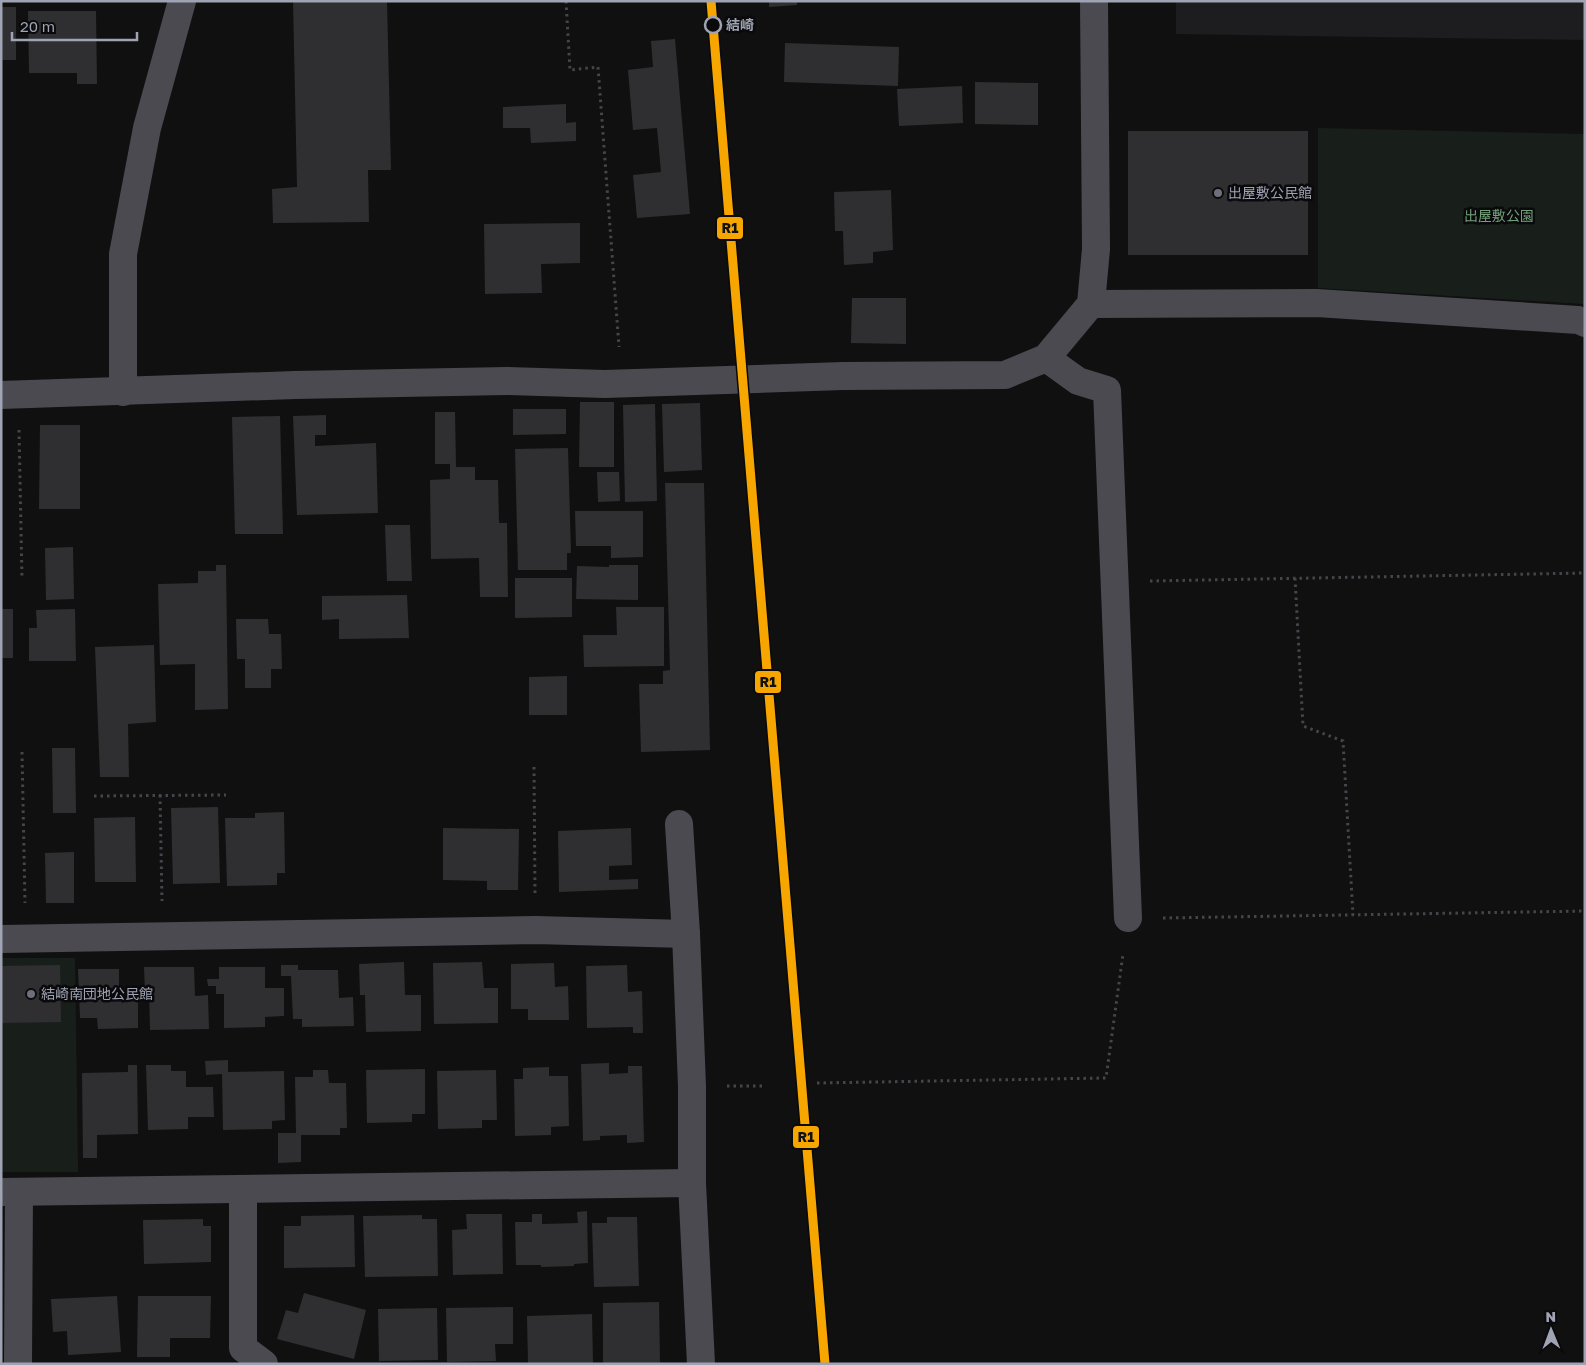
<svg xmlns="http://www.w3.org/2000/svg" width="1586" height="1365" viewBox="0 0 1586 1365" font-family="'Golos Text','Noto Sans JP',sans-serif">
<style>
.built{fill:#1d1d1f}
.green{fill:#181f1a}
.building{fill:#2f2f31}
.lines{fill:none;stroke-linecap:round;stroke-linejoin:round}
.path{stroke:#45464b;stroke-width:3;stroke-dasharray:2.5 4;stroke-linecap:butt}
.minor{stroke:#4a4a50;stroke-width:28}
.tertiary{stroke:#4a4a50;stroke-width:28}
.rail-1-casing{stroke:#0a0a0c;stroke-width:12}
.rail-1{stroke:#f7a600;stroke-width:9}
.stop-dot{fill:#0a0a0c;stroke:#9fa3b3;stroke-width:2.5}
.poi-dot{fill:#6d707a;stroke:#0a0a0c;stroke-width:2}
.labels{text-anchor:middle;stroke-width:5;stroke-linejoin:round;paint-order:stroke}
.stop-label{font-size:14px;font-weight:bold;fill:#9fa3b3;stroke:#0a0a0c;text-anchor:start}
.poi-label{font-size:14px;fill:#9fa3b3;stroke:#0a0a0c;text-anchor:start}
.park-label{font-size:14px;fill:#73a179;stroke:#0a0a0c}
.line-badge{stroke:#0a0a0c;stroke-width:2}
.pale-badge-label{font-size:14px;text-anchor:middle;font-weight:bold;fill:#111}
</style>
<rect width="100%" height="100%" fill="#101010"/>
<path class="built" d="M1176,1H1585V40L1176,34Z"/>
<g class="green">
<path d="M1318,128L1585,134V304L1318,288Z"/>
<path d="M1,958H75L78,1172H1Z"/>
</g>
<g class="building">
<path d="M293,1H387L391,170H368L369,222L273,223L272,189L297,187Z"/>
<path d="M769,1H797V5L769,7Z"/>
<rect x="1" y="7" width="15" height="53"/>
<path d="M28,11H96L97,84H77V73H29Z"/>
<path d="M675,39L690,214L637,218L633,175L661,172L657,128L633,130L628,70L653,67L651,41Z"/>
<path d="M785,43L899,47L898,86L784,82Z"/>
<path d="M975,82L1038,83V125L975,124Z"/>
<path d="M962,86L963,123L899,126L897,89Z"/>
<path d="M566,104V123L576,122V141L531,143L530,128H503V107Z"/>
<rect x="1128" y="131" width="180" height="124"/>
<path d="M891,190L893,250L873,252V263L844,265L843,231H835L834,192Z"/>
<path d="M580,223V263L541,264L542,293L485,294L484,224Z"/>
<path d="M852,298H906V344L851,343Z"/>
<path d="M580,402H614V467H579Z"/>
<path d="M700,403L702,470L664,472L662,404Z"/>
<path d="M655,404L657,501L625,502L623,405Z"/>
<path d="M513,409H566V434L513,435Z"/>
<path d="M435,412H455L456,467H475V480H498L499,523H507L508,597H480L479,558L431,559L430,480L450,479V464H435Z"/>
<path d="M326,415V435H315V446L376,443L378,513L297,515L293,416Z"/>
<path d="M280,416L283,534H235L232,417Z"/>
<path d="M40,425H80V509H39Z"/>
<path d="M568,448L571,553H567V570H518L515,449Z"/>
<path d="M597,472H619L620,501L598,502Z"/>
<path d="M665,483H704L710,750L641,752L639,684H663V671L670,670Z"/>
<path d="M575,511H643V557L611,558V546H576Z"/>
<path d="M385,525H410L412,581H387Z"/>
<path d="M73,547L74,599L46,600L45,548Z"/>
<path d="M216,565H226L228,709L195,710V664L160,665L158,584L198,583V571H216Z"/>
<path d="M609,565H638V600L576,599L577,566L609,567Z"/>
<path d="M515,578H572V617L515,618Z"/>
<path d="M407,595L409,638L339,639V619L322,620V596Z"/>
<path d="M616,607H664V666L584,667L583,635H617Z"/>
<rect x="1" y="609" width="12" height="49"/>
<path d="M75,609L76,661H29V628H37L36,610Z"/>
<path d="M236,619H268L269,634H281L282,669H271V688H245V659H237Z"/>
<path d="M154,645L156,722L128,724L129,777H100L95,647Z"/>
<path d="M567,676V715H529V677Z"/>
<path d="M52,748H75L76,813H53Z"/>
<path d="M218,807L220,883L173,884L171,808Z"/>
<path d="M284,812L285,873H277V885L227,886L225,818H255V813Z"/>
<path d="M135,817L136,882H95L94,818Z"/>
<path d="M443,828L519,829L518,890H487V881L443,880Z"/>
<path d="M631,828L632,865L609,866V880L638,879V889L559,892L558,831Z"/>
<path d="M74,852V903H46L45,853Z"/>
<path d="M404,962L405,995H421V1031L366,1032L365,995H360L359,964Z"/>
<path d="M482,962L484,988H498V1023L434,1024L433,963Z"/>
<path d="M554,963L555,987L568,986L569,1020H528V1009H511V964Z"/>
<path d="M60,965L61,1022L1,1023V966Z"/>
<path d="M281,965H298V970H338L339,998L353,997L354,1026L302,1027V1019H293L291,976H281Z"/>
<path d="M627,965L628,992L642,991L643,1033H633V1027L587,1028L586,966Z"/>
<path d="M144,967H194L195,996L208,995L209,1029L150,1030L149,992H145Z"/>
<path d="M219,967H265V988H284V1016L265,1017V1027L224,1028V994H216V986H208L207,979H219Z"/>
<path d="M78,969H119V994H138V1028L98,1029L97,1018H80Z"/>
<path d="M228,1060V1072L284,1071L285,1120L272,1121V1129L223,1130L222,1074L206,1075L205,1061Z"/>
<path d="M609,1063V1074L628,1073V1066H642L644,1142L627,1143V1135L600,1136V1140L583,1141L581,1064Z"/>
<path d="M128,1065H137L138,1134L97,1135V1158H83L82,1073L128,1072Z"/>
<path d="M146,1065H171V1071H186V1087H213L214,1117H188V1129L148,1130Z"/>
<path d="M549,1067V1076H568L569,1126L551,1127V1135L515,1136L514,1079H523V1068Z"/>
<path d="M425,1069V1114H412V1122L367,1123L366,1070Z"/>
<path d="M313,1070H328L329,1083H346L347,1128H340V1135H301V1162L278,1163V1133H296L295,1077H313Z"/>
<path d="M496,1070L497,1120H482V1128L438,1129L437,1071Z"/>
<path d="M587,1211L588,1263L574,1264V1266L541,1267V1265H516L515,1222H532V1214H542V1224L578,1223L577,1212Z"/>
<path d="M466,1214H502L503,1274L453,1275L452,1230L467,1229Z"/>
<path d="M354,1215L355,1267L284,1268V1226H301V1216Z"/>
<path d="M422,1215V1219H437L438,1276L365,1277L363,1216Z"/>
<path d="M607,1217H637L639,1286L594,1287L592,1223H607Z"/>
<path d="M203,1219V1226H211V1262L144,1264L143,1220Z"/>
<path d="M304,1293L366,1310L354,1359L277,1339L286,1310L298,1313Z"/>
<path d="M117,1296L121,1352L68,1355L67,1331L53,1332L51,1299Z"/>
<path d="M138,1296H211L210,1338H170V1357H137Z"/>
<path d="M659,1302L660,1364H603V1303Z"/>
<path d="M513,1307V1344H495L496,1361L447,1362L446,1308Z"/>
<path d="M437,1308L438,1360L379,1361L378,1309Z"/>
<path d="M592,1314L593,1364H528L527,1316Z"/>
</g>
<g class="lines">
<g class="path">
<path d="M566,1L570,70L598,67L619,347"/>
<path d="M19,430L22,579"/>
<path d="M1295,578L1303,726L1343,741L1353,915"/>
<path d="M1150,581L1585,573"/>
<path d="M22,752L25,903"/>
<path d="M534,767L535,894"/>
<path d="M160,795L162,901"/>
<path d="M94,796L226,795"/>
<path d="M1163,918L1585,911"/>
<path d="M817,1083L1106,1078L1123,954"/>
<path d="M727,1086H764"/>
</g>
<g class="minor">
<path d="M1091,304L1317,303L1578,320L1585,323"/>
<path d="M1046,358L1078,381L1107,390L1128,918"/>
<path d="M679,824L686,934L692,1086V1183L701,1364"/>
<path d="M1,939L535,930L686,934"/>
<path d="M243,1189V1348L264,1364"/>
<path d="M1,1192L692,1183"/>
<path d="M18,1364L19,1192"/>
</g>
<g class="tertiary">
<path d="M123,392V254L147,128L182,1"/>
<path d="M1,395L295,385L507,381L605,384L843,376L1005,375L1046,358L1091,304L1096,249L1094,1"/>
</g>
<defs>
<path id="rail-1" d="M711,1L825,1364"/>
</defs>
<use href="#rail-1" class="rail-1-casing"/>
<use href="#rail-1" class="rail-1"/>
</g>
<circle class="stop-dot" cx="713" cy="25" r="8"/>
<g class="poi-dot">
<circle cx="1218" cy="193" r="5"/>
<circle cx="31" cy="994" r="5"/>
</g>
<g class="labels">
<g class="stop-label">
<text x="726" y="30">結崎</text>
</g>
<g class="poi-label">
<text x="1228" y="198">出屋敷公民館</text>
<text x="41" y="999">結崎南団地公民館</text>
</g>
<g class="park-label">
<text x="1499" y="221">出屋敷公園</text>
</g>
</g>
<g class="line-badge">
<rect x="716" y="216" width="28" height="24" rx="5" fill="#f7a600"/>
<rect x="754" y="670" width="28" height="24" rx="5" fill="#f7a600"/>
<rect x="792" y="1125" width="28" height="24" rx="5" fill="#f7a600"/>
</g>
<g class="pale-badge-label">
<text x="730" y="233">R1</text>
<text x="768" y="687">R1</text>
<text x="806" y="1142">R1</text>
</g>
<rect width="1586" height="1365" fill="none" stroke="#9fa3b3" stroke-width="5"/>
<g transform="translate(1551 1330) rotate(359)" stroke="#0a0a0c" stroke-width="4" paint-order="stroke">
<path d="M0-4L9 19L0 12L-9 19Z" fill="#9fa3b3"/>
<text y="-8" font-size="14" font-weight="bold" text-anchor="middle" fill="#9fa3b3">N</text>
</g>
<path d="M12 32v8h125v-8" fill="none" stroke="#9fa3b3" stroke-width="2.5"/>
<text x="20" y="32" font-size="15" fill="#9fa3b3" stroke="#0a0a0c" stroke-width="4" paint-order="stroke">20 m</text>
</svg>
